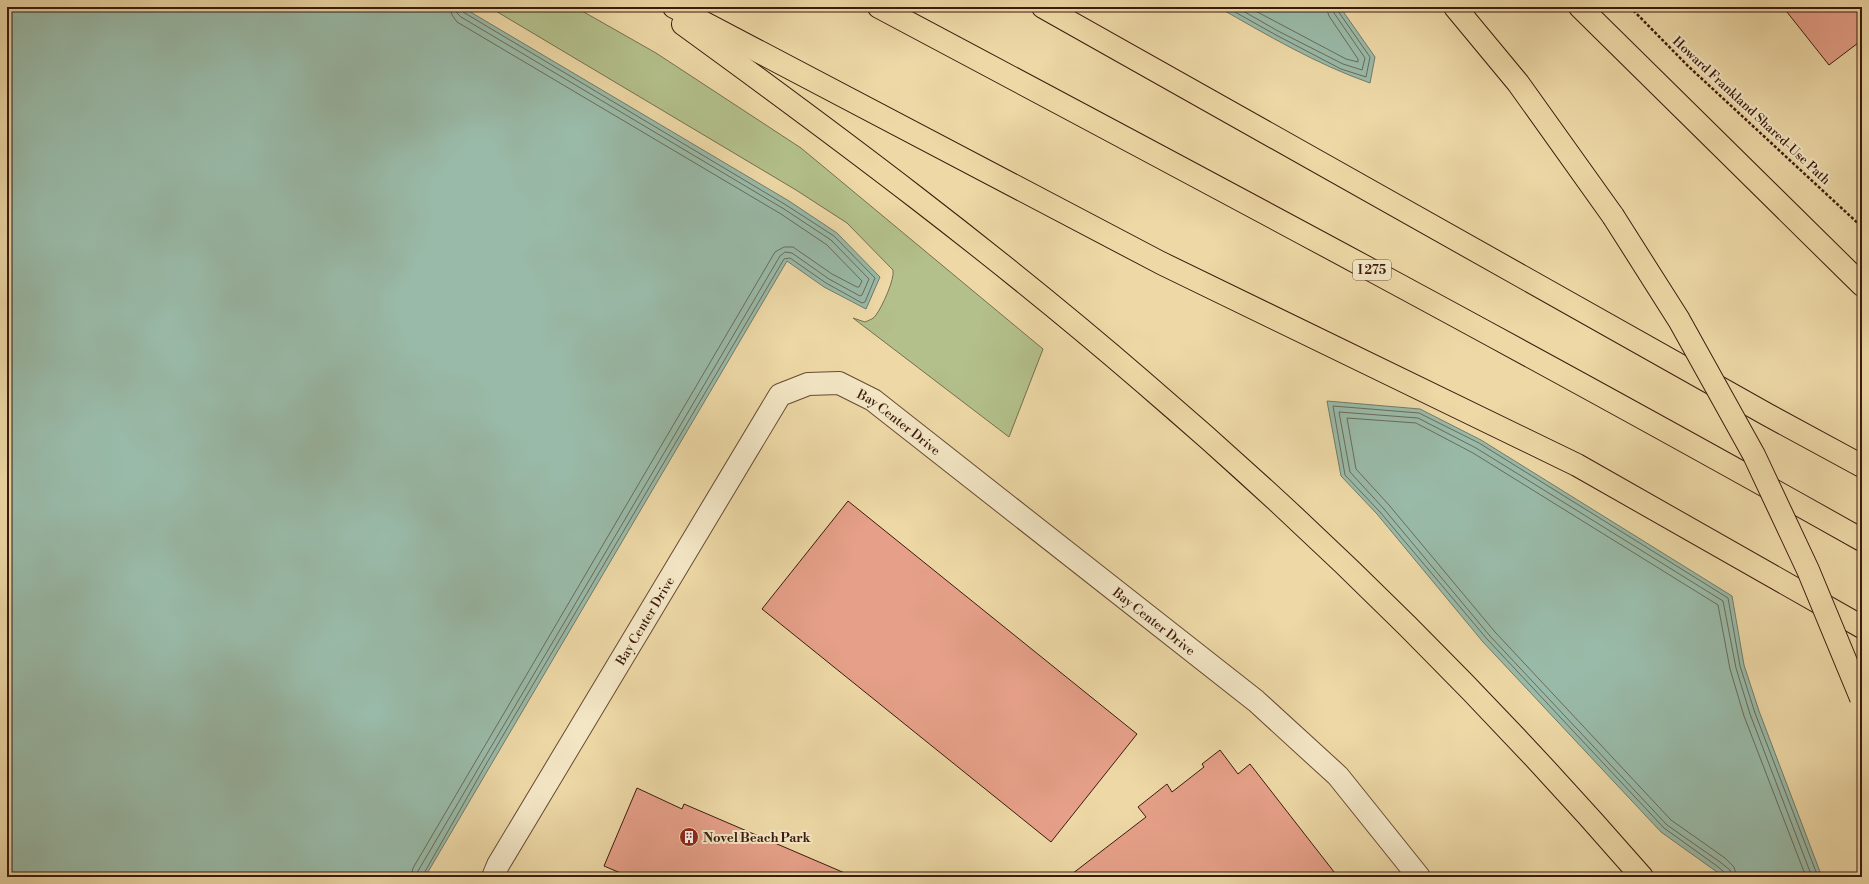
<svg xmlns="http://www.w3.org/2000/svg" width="1869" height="884" viewBox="0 0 1869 884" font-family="'Libre Bodoni',serif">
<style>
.green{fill:#b3c08b;stroke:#776e4c}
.water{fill:#99baa8;stroke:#737a6a}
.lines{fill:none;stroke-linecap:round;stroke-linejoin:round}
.shore{stroke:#6a6a5a;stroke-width:1}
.building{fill:#e6a089;stroke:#3b1b0d}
.minor-casing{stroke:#684a33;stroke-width:24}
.highway-casing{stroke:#3b1b0d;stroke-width:24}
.path{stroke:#3b1b0d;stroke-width:2.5;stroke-dasharray:3 2;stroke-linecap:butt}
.minor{stroke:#f3e6c5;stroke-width:22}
.highway{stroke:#edd8a6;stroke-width:22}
.highway-bridge-casing{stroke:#3b1b0d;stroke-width:24;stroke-linecap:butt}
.highway-bridge{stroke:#edd8a6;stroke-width:22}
.labels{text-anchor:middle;stroke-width:4;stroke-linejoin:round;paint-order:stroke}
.shield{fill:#f3e6c5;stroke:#725844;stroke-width:1}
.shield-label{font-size:12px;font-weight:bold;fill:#3b1b0d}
.street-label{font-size:13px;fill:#3b1b0d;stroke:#f3e6c5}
.poi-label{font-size:13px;font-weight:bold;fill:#3b1b0d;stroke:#f3e6c5;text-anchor:start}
</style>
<rect width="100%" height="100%" fill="#edd8a6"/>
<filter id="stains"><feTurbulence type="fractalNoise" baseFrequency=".005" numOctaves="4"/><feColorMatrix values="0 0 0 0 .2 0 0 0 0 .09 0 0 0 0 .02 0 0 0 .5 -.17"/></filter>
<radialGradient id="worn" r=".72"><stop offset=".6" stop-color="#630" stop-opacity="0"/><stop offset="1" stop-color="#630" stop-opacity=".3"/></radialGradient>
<path class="green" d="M489,7H575L656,53L801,148L1043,349L1009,437L853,318L865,322C869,320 874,319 876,315C882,307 895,279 893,270L847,223L796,190Z"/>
<g class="water">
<path d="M7,7H462L789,201L837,233L880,277L866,309L824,287L787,261L425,877H7Z"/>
<path d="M1218,7H1340L1375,57L1370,83C1316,64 1267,35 1218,7Z"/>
<path d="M1327,401L1420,409L1481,440L1732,596L1744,665L1759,711L1822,877H1724L1661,832L1483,642L1377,514L1341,476Z"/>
</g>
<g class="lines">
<g class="shore">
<path d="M1226,7L1276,35L1341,69L1366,77L1370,57L1338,11L1337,7"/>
<path d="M1236,7L1278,31L1343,64L1362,70L1365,58L1334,13L1332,7"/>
<path d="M1248,7L1346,59L1358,62V59L1329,16L1326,7"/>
<path d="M411,877L413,868L775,252L784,247H793L832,274L857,287H859L862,281L827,245L781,214L457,22L452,15L450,7"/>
<path d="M417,877L418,871L780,256L785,252L792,253L829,279L860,296L862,295L869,279L831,240L784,209L461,17L457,13L456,7"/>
<path d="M422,877L485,766L784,259L790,258L826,283L862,303L865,302L875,278L834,236L786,205L463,12L461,7"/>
<path d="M1726,877L1725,873L1717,866L1664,828L1487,639L1380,512L1345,475L1333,406L1419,413L1479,443L1728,598L1740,666L1755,713L1818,877"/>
<path d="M1731,877L1730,870L1720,862L1667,825L1490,636L1384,509L1350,472L1339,412L1418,418L1476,448L1723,601L1736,668L1750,714L1812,877"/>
<path d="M1737,877L1734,867L1725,858L1671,820L1495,632L1389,505L1356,469L1347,418L1416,423L1473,453L1718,605L1730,669L1744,716L1806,877"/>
</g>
</g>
<g class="building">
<path d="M1783,7H1862V40L1829,65Z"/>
<path d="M848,501L1137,734L1051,842L762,609Z"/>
<path d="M1220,750L1238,774L1250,764L1338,877H1068L1146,817L1138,807L1167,784L1172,792L1204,767L1202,764Z"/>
<path d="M637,788L682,809L684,804L854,877H630L604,866Z"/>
</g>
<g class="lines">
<defs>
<g id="minor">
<path id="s1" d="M493,877L498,865L780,395L808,384L839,383L873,400L1256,701L1338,776L1419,877"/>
</g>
<g id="highway">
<path d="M674,7L1161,263L1577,465L1862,627"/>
<path d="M879,7C1208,182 1537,357 1862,540"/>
<path d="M1043,7L1768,415L1862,466"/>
<path d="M1455,7L1518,83L1613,216"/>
<path d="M1580,7L1862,285"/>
<path d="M683,24C840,138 995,254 1142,381C1321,534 1488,700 1642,877"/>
</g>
</defs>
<use href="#minor" class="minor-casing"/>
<use href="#highway" class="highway-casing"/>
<path class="path" d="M1630,7L1688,66L1862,227"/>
<use href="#minor" class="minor"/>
<use href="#highway" class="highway"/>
<defs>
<path id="highway-bridge" d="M1613,216L1679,320L1754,455L1808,570L1861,698"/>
</defs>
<use href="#highway-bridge" class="highway-bridge-casing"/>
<use href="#highway-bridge" class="highway-bridge"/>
</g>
<defs>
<symbol id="building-disc" viewBox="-11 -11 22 22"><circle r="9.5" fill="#8f2418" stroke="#f3e6c5"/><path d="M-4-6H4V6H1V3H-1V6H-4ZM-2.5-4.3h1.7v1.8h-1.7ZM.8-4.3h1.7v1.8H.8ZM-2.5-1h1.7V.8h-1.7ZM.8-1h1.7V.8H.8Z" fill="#fff"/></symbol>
</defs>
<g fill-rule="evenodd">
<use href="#building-disc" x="678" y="826" width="22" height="22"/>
</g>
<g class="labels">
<rect class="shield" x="1353" y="260" width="38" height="20" rx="3"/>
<g class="shield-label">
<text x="1372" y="274">I 275</text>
</g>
<g class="street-label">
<text transform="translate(1752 110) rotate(43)" y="5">Howard Frankland Shared-Use Path</text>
<text dy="5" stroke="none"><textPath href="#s1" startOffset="694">Bay Center Drive</textPath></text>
<text dy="5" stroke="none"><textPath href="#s1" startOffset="298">Bay Center Drive</textPath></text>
<text dy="5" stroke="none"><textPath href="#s1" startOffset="1018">Bay Center Drive</textPath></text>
</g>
<g class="poi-label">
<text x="703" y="842">Novel Beach Park</text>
</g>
</g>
<rect width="1869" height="884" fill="none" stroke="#edd8a6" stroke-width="24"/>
<rect x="8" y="8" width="1853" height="868" fill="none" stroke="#3b1b0d" stroke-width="2"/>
<rect x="12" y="12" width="1845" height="860" fill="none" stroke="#3b1b0d"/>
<rect width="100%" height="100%" filter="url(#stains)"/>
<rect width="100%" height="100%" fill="url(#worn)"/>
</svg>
